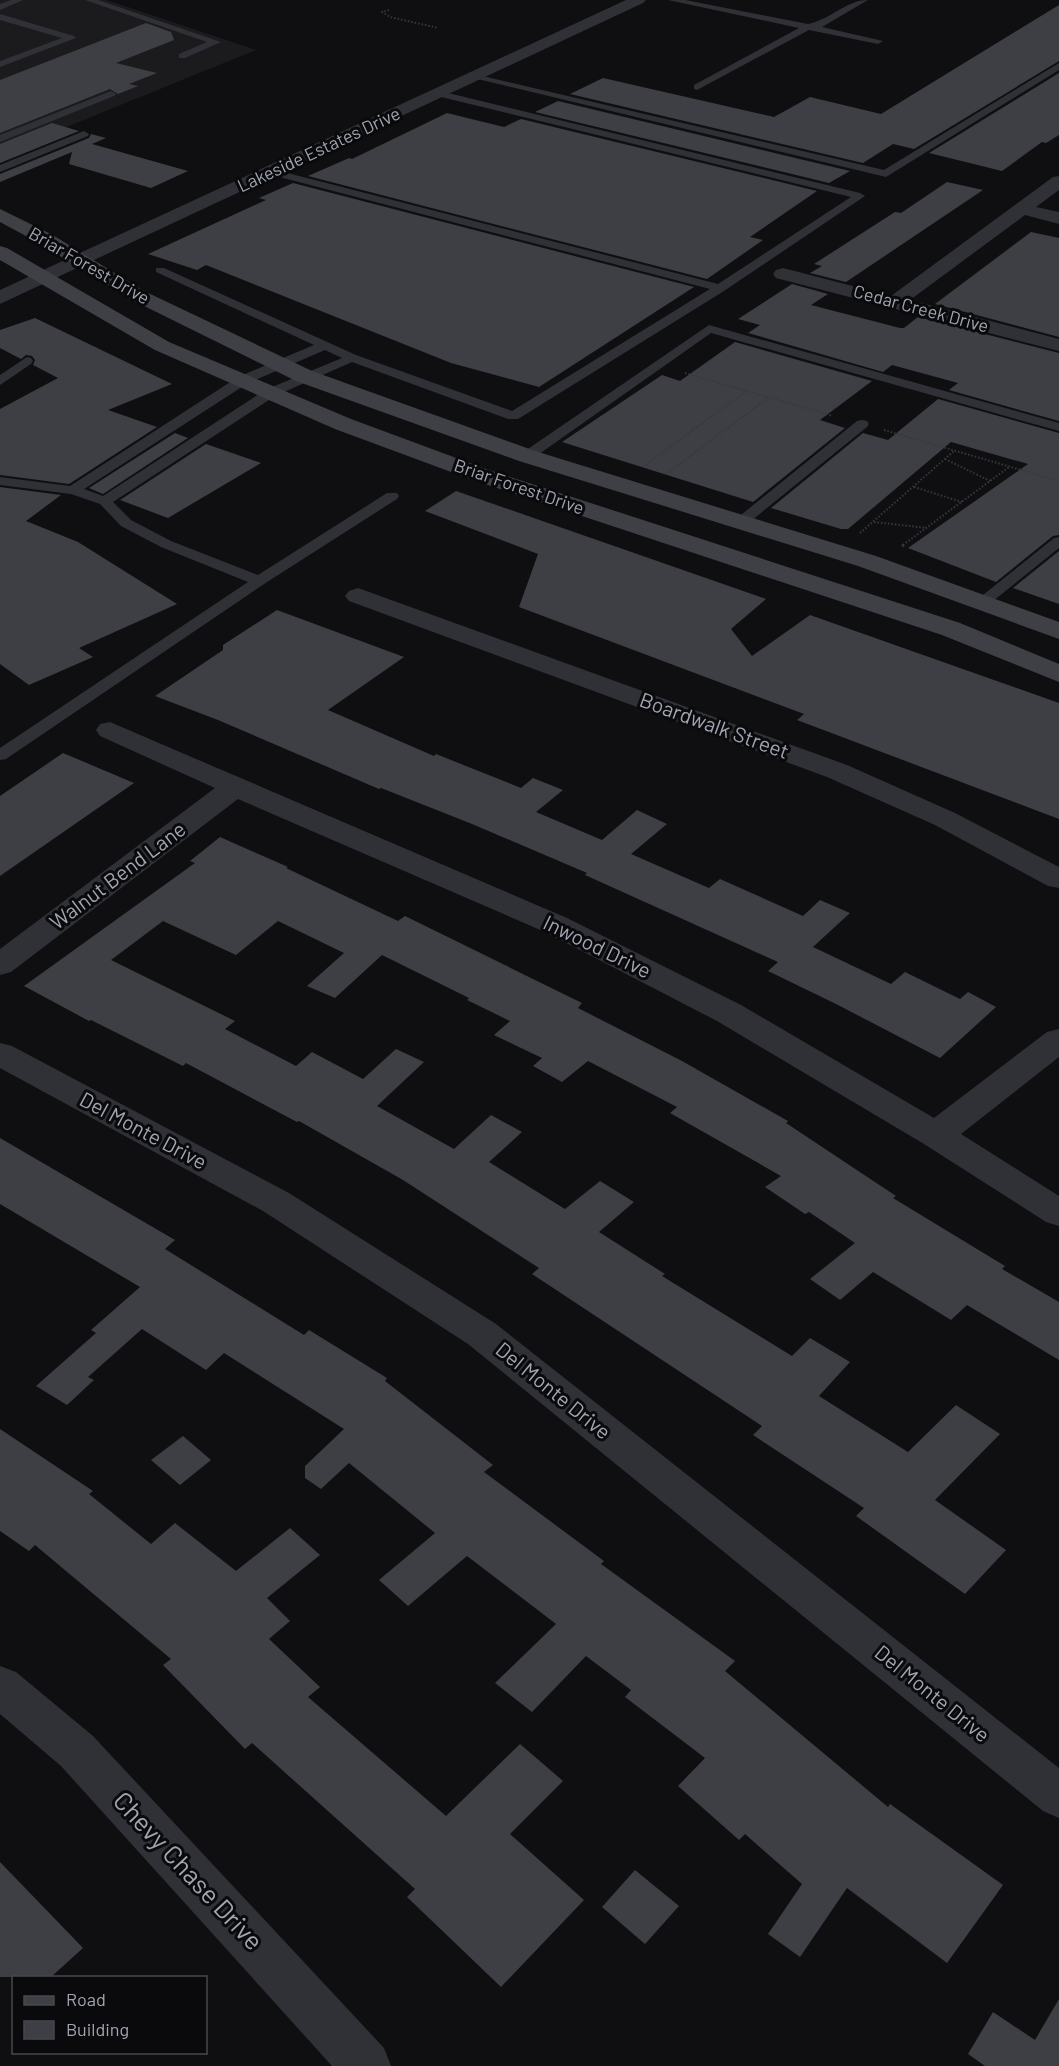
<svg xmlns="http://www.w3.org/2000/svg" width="1059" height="2066" viewBox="0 0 1059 2066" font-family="Barlow,sans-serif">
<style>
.built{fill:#1b1b1e}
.building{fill:#3e3f44}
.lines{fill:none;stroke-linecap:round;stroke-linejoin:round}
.path-far1{stroke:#36383d;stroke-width:2;stroke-dasharray:1.5 2;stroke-linecap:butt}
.path{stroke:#36383d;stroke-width:3;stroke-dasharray:2 4;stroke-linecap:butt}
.service{fill:#303136;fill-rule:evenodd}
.minor{fill:#303136;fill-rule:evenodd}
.secondary{fill:#3e4046;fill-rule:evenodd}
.labels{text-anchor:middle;stroke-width:6;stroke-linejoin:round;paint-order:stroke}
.far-street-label{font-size:18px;fill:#a0a5b2;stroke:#0a0a0c}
.street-label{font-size:21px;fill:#a0a5b2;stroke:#0a0a0c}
.near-street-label{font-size:26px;fill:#a0a5b2;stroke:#0a0a0c}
</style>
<rect width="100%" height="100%" fill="#0f0f11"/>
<path class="built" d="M0,0H107L256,50L0,154Z"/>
<g class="building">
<path d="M1059,5V61L914,149L893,144L863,163L570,94L603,78L774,117L810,97L881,114Z"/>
<path d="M146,23L171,32L174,40L116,63L157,73L129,84L138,86L118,94L110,89L0,133V80Z"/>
<path d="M1059,73V135L1046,143L1042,142L1002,171L929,153Z"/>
<path d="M558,101L850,171L829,183L535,112Z"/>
<path d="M447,113L504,127L521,119L817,191L750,237L763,240L707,279L308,176L349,158L352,159Z"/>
<path d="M52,123L79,131L0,163V144Z"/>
<path d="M91,134L106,138L92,144L188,171L151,188L69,164L72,152L0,182V174L89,138Z"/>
<path d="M947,182L983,190L846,282L810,273L822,266L814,264L895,212L901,213Z"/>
<path d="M293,183L694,287L539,387L451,363L206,265L197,270L148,254L266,200L259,198Z"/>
<path d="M1031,232L1059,238V337L935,304Z"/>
<path d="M792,284L828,294L811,305L900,328H904L918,317L1059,353V421L949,390L958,383L892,365L883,372L748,333L760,325L738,319Z"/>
<path d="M35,318L172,384L108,410L157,427L69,484L0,475V409L58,378L33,365L35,360L32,356L26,355L21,359L0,348V330Z"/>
<path d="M735,342L872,381L820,420L845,428L753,502L562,442L662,375L680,381Z"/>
<path d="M938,399L1059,433V535L1053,536L996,582L908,548L1028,464L951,442L848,529H841L771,508L863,433L888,440Z"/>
<path d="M175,433L188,438L103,494L89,488Z"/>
<path d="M206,444L261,463L168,518L120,500Z"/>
<path d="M0,487L61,495L26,521L78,542L177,604L79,648L93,657L29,685L0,664Z"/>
<path d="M456,491L766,599L731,629L752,656L810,615L1059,703V819L797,720L804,714L519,607L538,554L425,511Z"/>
<path d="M1059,551V604L1013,588Z"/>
<path d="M277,610L404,657L328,710L434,756L436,754L521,788L533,778L563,790L536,812L602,840L637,810L667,824L631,854L709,888L720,879L803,916L820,900L850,913L813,947L891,984L905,972L960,999L968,992L996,1007L940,1058L836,1004L768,971L778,962L585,875L587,873L472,824L381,788L379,789L218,720L155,696L223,650V645Z"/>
<path d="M63,753L134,783L0,876V796Z"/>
<path d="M220,837L288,867L286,868L398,921L405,916L582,1003L578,1008L682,1061L788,1121L786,1123L896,1196L893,1198L1005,1266L1002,1269L1059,1302V1360L967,1305L951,1320L873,1272L840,1300L810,1279L855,1243L809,1212L805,1214L765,1187L781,1176L670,1113L677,1107L588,1061L562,1082L533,1066L542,1058L494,1035L510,1021L467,1000L469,998L382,955L335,998L307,986L344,953L278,921L236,955L163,921L111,960L235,1021L225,1029L296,1066L312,1052L363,1079L396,1049L424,1062L377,1106L454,1149L491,1115L522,1132L489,1162L565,1209L600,1181L634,1202L599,1232L665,1274L662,1276L792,1356L810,1338L850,1362L819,1396L908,1452L956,1405L1000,1434L935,1500L1006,1550L965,1594L856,1516L864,1508L753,1435L762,1426L532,1274L539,1268L403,1180L299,1121L297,1122L186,1063L183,1066L91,1020L89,1021L24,986L195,863L190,861Z"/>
<path d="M0,1138L175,1240L165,1249L304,1335L309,1330L387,1378L385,1381L493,1465L484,1472L604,1561L601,1564L735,1661L725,1671L888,1807L890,1804L1003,1885L947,1963L847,1888L800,1957L768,1934L802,1884L745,1834L739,1840L678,1786L705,1758L625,1697L631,1690L586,1656L532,1712L495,1683L556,1624L467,1556L408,1606L379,1580L435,1533L349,1463L321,1489L305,1478V1466L344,1429L224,1353L206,1370L142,1329L88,1377L94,1380L67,1405L36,1386L96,1333L91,1330L140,1287L0,1204Z"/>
<path d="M0,1429L93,1491L89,1494L151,1544L175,1523L236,1571L290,1528L320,1555L267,1598L290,1621L269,1639L320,1687L308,1697L446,1816L520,1744L563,1781L510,1834L584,1900L501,1987L407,1897L415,1889L252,1743L245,1749L163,1665L171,1659L35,1545L29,1551L0,1531Z"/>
<path d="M183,1436L211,1460L180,1485L151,1460Z"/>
<path d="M0,1862L83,1948L51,1977H0Z"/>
<path d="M635,1870L679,1906L645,1944L602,1907Z"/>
<path d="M1059,1999V2066H985L968,2054L993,2012L1035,2040Z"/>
</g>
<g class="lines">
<g class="path-far1">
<path d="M389,10L382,12L390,17L438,28"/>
<path d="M685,373L833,416"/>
<path d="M884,430L1059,481"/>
<path d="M945,459L990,481"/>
<path d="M643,467L746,391"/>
<path d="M666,474L768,398"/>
<path d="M914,487L962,502"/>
<path d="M874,522L927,528"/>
<path d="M860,533L954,451"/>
<path d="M903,545L1009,467"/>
</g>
<path class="path" d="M902,546L905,544"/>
<g class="service">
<path d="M11,0H23L0,10V4Z"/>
<path d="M85,0H98L221,42L185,58H179V54L207,42Z"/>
<path d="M668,0H685L808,24C830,20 846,0 868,0L822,27L883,41L878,44L809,30L697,90L694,89V85L799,28Z"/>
<path d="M0,14L74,36L76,38L0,67V61L62,38L0,20Z"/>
<path d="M1059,63V70L886,177L469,77L474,74L884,170Z"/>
<path d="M111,91L116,94L114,96L0,142V135Z"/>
<path d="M440,91L860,193L865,196L724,291L518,419H508L352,362L275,396L113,502L131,520L171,541L258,575L387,493H397L399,496L397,499L264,584L6,759L0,760V748L248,582L161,547L121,526L100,504L71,494L0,485V477L70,486L238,377L314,345L156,272V268H164L356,355L512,411L710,289L268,174V170H276L718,284L851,197L437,96L435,94ZM325,350L342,358L265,390L103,496L84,489L248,383Z"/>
<path d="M84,131L89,134L88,136L0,172V165Z"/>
<path d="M709,325L1059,423V431L711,333L532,459H522L520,456L522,453Z"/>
<path d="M27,357L31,358L33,361L31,364L0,385V375Z"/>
<path d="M862,420L867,421L869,424L867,427L746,525H736L734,522L736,519L857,421Z"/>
<path d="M1059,537V548L988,605H978L975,602L978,599L1054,538Z"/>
</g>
<g class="minor">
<path d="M626,0H646L643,3L0,304V290Z"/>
<path d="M1059,176V190L1036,207L1059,212V224L1025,215L910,300L1059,339V351L776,278L773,274L776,270L783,268L891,296L1053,177Z"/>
<path d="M358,588L847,765L955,813L1059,867V888L1048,886L935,825L827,777L349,601L345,596L349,591Z"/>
<path d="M110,722L567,918L741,1005L934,1118L1047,1032L1059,1029V1057L961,1134L1059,1196V1226L1046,1222L924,1144L717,1021L545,932L238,799L11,972L0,975V949L215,788L100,736L96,730L100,724Z"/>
<path d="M0,1043L12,1046L289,1193L496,1324L1059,1768V1818L1043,1811L468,1344L263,1211L0,1068Z"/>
<path d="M0,1666L16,1672L93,1736L384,2048L391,2066H332L61,1766L0,1714Z"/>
</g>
<g class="secondary">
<path d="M0,209L51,234L144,291L312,371L535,451L876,556L1059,622V639L858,566L519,461L296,381L130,299L37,242L0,222Z"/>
<path d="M0,246L7,248L169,342L351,419L486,469L960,623L1059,664V682L942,635L470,479L335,429L155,350L0,260Z"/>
</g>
</g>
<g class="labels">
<g class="far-street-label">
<text transform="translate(319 150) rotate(-25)" y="6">Lakeside Estates Drive</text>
<text transform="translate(89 266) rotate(30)" y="6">Briar Forest Drive</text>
<text transform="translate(921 309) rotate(15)" y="6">Cedar Creek Drive</text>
<text transform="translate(519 487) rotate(19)" y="6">Briar Forest Drive</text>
</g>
<g class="street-label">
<text transform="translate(714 726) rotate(20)" y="7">Boardwalk Street</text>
<text transform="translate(118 876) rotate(-37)" y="7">Walnut Bend Lane</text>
<text transform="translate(597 947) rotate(26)" y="7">Inwood Drive</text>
<text transform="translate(143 1131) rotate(28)" y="7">Del Monte Drive</text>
<text transform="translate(553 1391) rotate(39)" y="7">Del Monte Drive</text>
<text transform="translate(932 1694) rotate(39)" y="7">Del Monte Drive</text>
</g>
<g class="near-street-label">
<text transform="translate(188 1871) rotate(47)" y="9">Chevy Chase Drive</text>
</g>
</g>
<rect x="12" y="1976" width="195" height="78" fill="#0a0a0c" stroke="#46484e" stroke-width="1.5"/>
<rect x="24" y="1996" width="30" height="9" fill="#3e4046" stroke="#46484e" stroke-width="1.5"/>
<text x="66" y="2006" font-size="18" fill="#a0a5b2">Road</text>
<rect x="24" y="2021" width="30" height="18" fill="#3e3f44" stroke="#46484e" stroke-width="1.5"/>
<text x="66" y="2036" font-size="18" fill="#a0a5b2">Building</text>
</svg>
